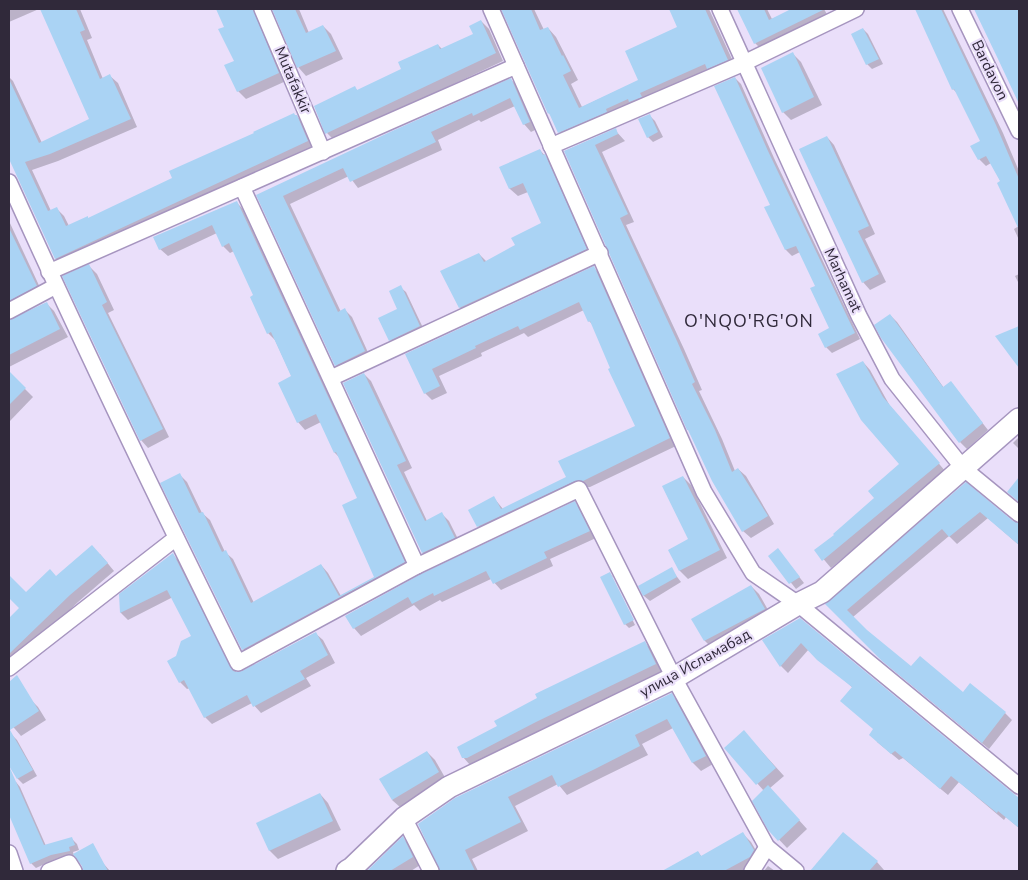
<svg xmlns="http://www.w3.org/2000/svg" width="1028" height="880" viewBox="0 0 1028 880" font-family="'Nunito Sans',sans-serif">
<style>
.shadow{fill:#0003}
.building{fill:#aad3f4}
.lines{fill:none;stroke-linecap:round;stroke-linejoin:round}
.street-casing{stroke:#a695bf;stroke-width:18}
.secondary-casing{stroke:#a695bf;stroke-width:24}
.street{stroke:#fff;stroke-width:15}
.secondary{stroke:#fff;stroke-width:21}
.labels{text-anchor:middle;stroke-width:4.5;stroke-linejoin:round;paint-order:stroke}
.street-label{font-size:15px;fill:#30293a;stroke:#eadffa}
.quarter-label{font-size:18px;letter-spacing:1px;fill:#30293a;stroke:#eadffa}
</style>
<rect width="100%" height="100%" fill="#eadffa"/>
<g class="shadow">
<path d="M9,9H39L9,22Z"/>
<path d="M42,9H80L92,38L87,40L103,79L110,76L118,83L137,127L58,161L32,170L51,211L57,209L64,216L69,226L89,219L174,178L297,116L304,124L315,149L63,266L56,259L9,156V77L13,81L42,143L91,119Z"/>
<path d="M217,9H265L286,81L246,99L238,91L235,61L225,27Z"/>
<path d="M273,9H299L309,33L323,26L331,34L343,59L306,76L299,68Z"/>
<path d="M503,9H534L544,30L548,28L556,37L578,80L571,84L582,107L640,80L679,27L671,9H709L736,68L568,141L559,132L552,117L549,113Z"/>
<path d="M739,9H767L772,19L794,9H824L829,18L762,50L755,43Z"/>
<path d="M917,9H943L1003,133L1019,171V240L1014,229L1019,226L1001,182L991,163L986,166L979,159L982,141L958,94L953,89Z"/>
<path d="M976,9H1019V100Z"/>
<path d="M481,21L489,29L503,61L334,140L327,133L355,88L358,91L403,69L438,45L442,49L474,35Z"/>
<path d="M863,29L868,34L883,64L872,69L867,64Z"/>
<path d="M793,54L801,62L822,105L791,120L783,112Z"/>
<path d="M735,78L741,84L774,158L860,339L832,353L826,347L831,328L817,286L800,252L792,256L786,250L766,208L771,205Z"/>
<path d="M511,80L519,87L537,129L531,132L524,124L515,106L481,122L479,120L438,140L442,150L358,188L349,176L290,204L341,312L345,310L352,317L371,359L343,373L336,365L258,196Z"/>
<path d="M649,115L655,121L663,137L653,142L648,137Z"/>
<path d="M615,130L625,141L602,152L634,222L626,225L684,349L702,390L699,391L722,439L735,471L738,469L746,476L774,524L751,538L743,531L565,151Z"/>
<path d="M827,137L834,145L875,234L865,239L886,282L870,290L863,282Z"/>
<path d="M540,150L552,164L593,257L468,315L460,308L479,254L487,262L517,246L543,223L528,192L518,196L510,189L501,167Z"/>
<path d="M237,203L244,210L411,570L250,657L243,649L180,475L187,482L202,513L210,520L225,552L233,559L254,603L321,565L328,573L341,596L376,577L359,498L340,458L335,453L321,422L305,430L298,422L292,377L275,340L268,333L255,296L234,251L230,253L223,246L217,233L168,256L160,249Z"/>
<path d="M9,221L43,294L9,303Z"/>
<path d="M89,266L97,274L114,310L108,313L169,437L148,448L141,440Z"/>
<path d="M594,268L601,275L676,446L590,487H583L485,533L478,526L494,498L503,509L568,478L636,426L593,325L589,321L584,310L528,337L524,333L481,353L482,356L439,376L447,393L432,400L425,393L407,354Z"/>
<path d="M1019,274V284L1015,276Z"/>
<path d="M400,287L406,292L425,332L395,345L390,340L399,309Z"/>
<path d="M46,303L54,311L68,337L9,367V321L14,320Z"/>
<path d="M890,315L897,322L944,388L951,383L988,430L967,449L960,442Z"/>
<path d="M863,362L870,370L890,406L946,472L831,568L816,550L836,535L876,498L901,464Z"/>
<path d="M9,373L33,397L9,422Z"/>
<path d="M364,374L371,381L412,468L404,472L427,521L442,514L449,521L461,545L430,560L423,553Z"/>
<path d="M1019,437V449L1013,443Z"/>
<path d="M683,477L691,485L727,558L688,579L680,571L669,550L689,540Z"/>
<path d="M966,484L1012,522L1019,524V545L988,518L957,544L949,536L853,617L867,631L912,668L1005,713L1012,720L989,749L891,668L827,604Z"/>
<path d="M574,503L582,510L596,538L550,559L553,566L501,590L491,579L442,602L440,600L420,611L414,605L361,636L354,628L347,616Z"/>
<path d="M778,550L804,583L796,589L770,556Z"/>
<path d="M100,554L114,571L78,602L9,669V619L20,608L9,596V576L26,594Z"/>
<path d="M173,555L180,562L237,674L243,672L315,633L323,640L335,663L306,678L311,686L261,713L252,703L212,724L205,717L190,688L187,689L180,682L177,657L193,636L173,597L128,620L121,613V595Z"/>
<path d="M671,569L681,582L650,601L644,596L640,586Z"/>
<path d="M610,574L613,577H611L635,625L629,628L625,624Z"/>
<path d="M751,586L759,594L772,617L712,648L705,641L693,619Z"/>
<path d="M800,619L1019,800V828L1006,817L1004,820L959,782L948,795L903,758L899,760L877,742L875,730L853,688L809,649L788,673L781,666L764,640Z"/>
<path d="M645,643L652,650L663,671L543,729L475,765H470L463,757L498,727Z"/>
<path d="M9,691L27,702L30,699L38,707L46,720L21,736L9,722Z"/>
<path d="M671,695L680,703L713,764L701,771L693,763L673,728L642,744L648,755L603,777L567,795L558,784L515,806L528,831L472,859L478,871H443L419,824Z"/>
<path d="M744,732L784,776L770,788L807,829L787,848L769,829L764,791L726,748Z"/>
<path d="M12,735L17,740L37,776L23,784L18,779L9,762V736Z"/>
<path d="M427,752L435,760L447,781L401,808L392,800Z"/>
<path d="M16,782L20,787L46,846L72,839L77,844L79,850L73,852L74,856L56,859L36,868L31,863L9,812V785Z"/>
<path d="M320,794L328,803L341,830L278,859L270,851L258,824Z"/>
<path d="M743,834L751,842L761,859L747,871H665L698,852L702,857Z"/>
<path d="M843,834L877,862L884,870L883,871H812Z"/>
<path d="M403,838L411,846L420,865L411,871H370V870Z"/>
<path d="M102,862L110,871H84V869Z"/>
<path d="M768,866L775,871H764Z"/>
</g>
<g class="building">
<path d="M40,9H76L85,30L80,32L100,79L110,74L131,119L50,154L25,162L48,211L57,207L66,226L88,216V218L172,178L169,171L254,133L253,132L294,113L295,115H297L308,141L55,259L9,159V79L39,143L89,119Z"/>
<path d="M216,9H253L279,73L237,92L224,65L234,61L218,29L224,27Z"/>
<path d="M272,9H295L306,33L323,25L336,51L297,68Z"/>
<path d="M501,9H531L540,30L548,27L562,56L563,55L571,71L563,75L579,108L638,80L625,51L677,27L669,9H705L728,60L707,69L705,64L640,93L642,97L629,102L628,99L606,109L607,112L558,133L549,113L548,114Z"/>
<path d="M737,9H764L769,20L791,9H825L754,44Z"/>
<path d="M915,9H941L996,125L1019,179V230L997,183L1000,181L986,156L978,160L970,146L980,141L954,89L952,90Z"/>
<path d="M974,9H1019V104L998,59Z"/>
<path d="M481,20L496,53L325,134L314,106L355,86L357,90L401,69L398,62L438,44L440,49L473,34L469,26Z"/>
<path d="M863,28L879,59L866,65L851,34Z"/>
<path d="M793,52L814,97L782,113L761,68Z"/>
<path d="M735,77L768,151L855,333L825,348L818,334L829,328L810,288L815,286L796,246L785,250L764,207L770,205L714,86Z"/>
<path d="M511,78L530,122L523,125L510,98L473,116L472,113L431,132L436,142L350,182L343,168L283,196L338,312L345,308L365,351L335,366L256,195L390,132Z"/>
<path d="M650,114L658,132L647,138L638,119Z"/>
<path d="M616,128L618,134L595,145L628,214L620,218L677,341L695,382L692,384L715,430L732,472L738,468L768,516L742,532L712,481L688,430H687L564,151Z"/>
<path d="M827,136L869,226L858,231L879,274L862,283L799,149Z"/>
<path d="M540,149L543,155L545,154L587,249L459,308L440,271L479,253L484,262L515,245L511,238L541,223L523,183L509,189L499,167Z"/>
<path d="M237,201L405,562L242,650L160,483L180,473L199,513L203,512L222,552L226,550L251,603L321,564L339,596L374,577L342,505L357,498L336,452L334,453L316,414L297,423L278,383L291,376L271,332L267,334L250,297L253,295L229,243L222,247L212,225L159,250L153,237Z"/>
<path d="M9,228L37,286L9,301Z"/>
<path d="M89,264L107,302L102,305L163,429L140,441L62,276Z"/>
<path d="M594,266L670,438L583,481H575L477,527L468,510L494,496L501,509L566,477L558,461L635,426L608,369L610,368L590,321L588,322L579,302L520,330L518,326L475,346L476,348L432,369L440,386L424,394L405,354Z"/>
<path d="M401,285L420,326L389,341L378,318L397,309L389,291Z"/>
<path d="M47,302L60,329L9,355V320Z"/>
<path d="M890,314L943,387L951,381L983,423L959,443L881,338L874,325Z"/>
<path d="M1019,326V368L995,336Z"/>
<path d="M863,361L883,397L940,463L822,561L814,550L834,535L833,534L874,498L868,491L899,464L861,420L836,374Z"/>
<path d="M9,371L26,388L9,405Z"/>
<path d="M364,373L406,461L397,465L425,521L442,512L455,538L422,553L343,383Z"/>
<path d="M683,476L720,550L679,571L668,550L688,539L662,486Z"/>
<path d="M1019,477V502L1007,492Z"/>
<path d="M966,482L1013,521L1019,523V545L980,512L949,537L942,529L847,610L867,630L911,666L920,656L963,692L970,683L1006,712L982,743L882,661L825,604Z"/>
<path d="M575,501L590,531L544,552L547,558L493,584L486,571L434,596L433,593L412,604L408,597L353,629L345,616L421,574Z"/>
<path d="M92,545L108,563L70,595L9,654V618L19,608L9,598V575L26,592L50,569L56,576Z"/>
<path d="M778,548L800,577L789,584L768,556Z"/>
<path d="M173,553L233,671L237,672L242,671L316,632L328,655L300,671L305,679L253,707L247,695L204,718L184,680L179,683L167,661L176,656L181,641L191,636L167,590L120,613L119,594Z"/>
<path d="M672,567L677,577L643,596L638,586Z"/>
<path d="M610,572L634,620L624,625L600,577Z"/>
<path d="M751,585L765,609L704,641L691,619Z"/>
<path d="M800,618L1019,798V828L998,811L997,813L951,776L940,789L895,751L891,754L869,735L873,729L840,701L852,687L817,660L801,643L780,667L762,640Z"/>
<path d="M645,641L656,664L536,722L467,758H462L457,747L497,726L494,721L537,698L535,694Z"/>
<path d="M17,675L39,711L10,730L33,770L17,779L9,766L44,845L72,837L75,845L69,847L70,851L51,855L30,864L9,815V682Z"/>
<path d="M672,693L706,756L692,763L667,719L635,735L640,746L595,769L558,787L552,775L508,797L521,822L465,850L475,871H440L418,824L455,798Z"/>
<path d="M744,730L776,768L756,785L724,748Z"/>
<path d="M427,751L439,772L392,800L379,779Z"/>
<path d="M768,785L800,820L778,841L768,830L752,801Z"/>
<path d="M320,793L333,821L269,851L256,823Z"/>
<path d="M743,832L754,850L750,857L724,871H662L698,851L701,856Z"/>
<path d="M843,832L878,861L869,871H810Z"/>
<path d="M403,836L413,857L390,871H369L368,870Z"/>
<path d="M93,843L108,871H83L82,866L73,854Z"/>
</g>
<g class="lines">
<defs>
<g id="street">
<path d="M262,9L323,152"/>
<path d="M491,9L704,492L753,573L798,604L1019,786"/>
<path d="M720,9L859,316L892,379L963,468L1019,514"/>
<path d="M960,9L1019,131"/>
<path d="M551,146L744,63L856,9"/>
<path d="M9,182C82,344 159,504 238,663L417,566L579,489L674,678L767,847L796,871"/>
<path d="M242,187L417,566"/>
<path d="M49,272L516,66"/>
<path d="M9,311L56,286"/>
<path d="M331,378L600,253"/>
<path d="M9,668L176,538"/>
<path d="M404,818L431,871"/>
<path d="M9,853L15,871"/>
<path d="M49,871L69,863L74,871"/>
<path d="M752,871L767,847"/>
</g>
<path id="secondary" d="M347,871L352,868L404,818L449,787L674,678L798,604L822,592L1019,419"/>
</defs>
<use href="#street" class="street-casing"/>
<use href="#secondary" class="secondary-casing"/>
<use href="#street" class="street"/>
<use href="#secondary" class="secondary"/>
</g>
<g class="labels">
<g class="street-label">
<text transform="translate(990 70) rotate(64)" y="5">Bardavon</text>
<text transform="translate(293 80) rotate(67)" y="5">Mutafakkir</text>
<text transform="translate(843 280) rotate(65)" y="5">Marhamat</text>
<text transform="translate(695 663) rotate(-29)" y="5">улица Исламабад</text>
</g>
<g class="quarter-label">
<text x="749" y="327">O'NQO'RG'ON</text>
</g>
</g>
<rect width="1028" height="880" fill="none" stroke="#30293a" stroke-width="20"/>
</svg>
